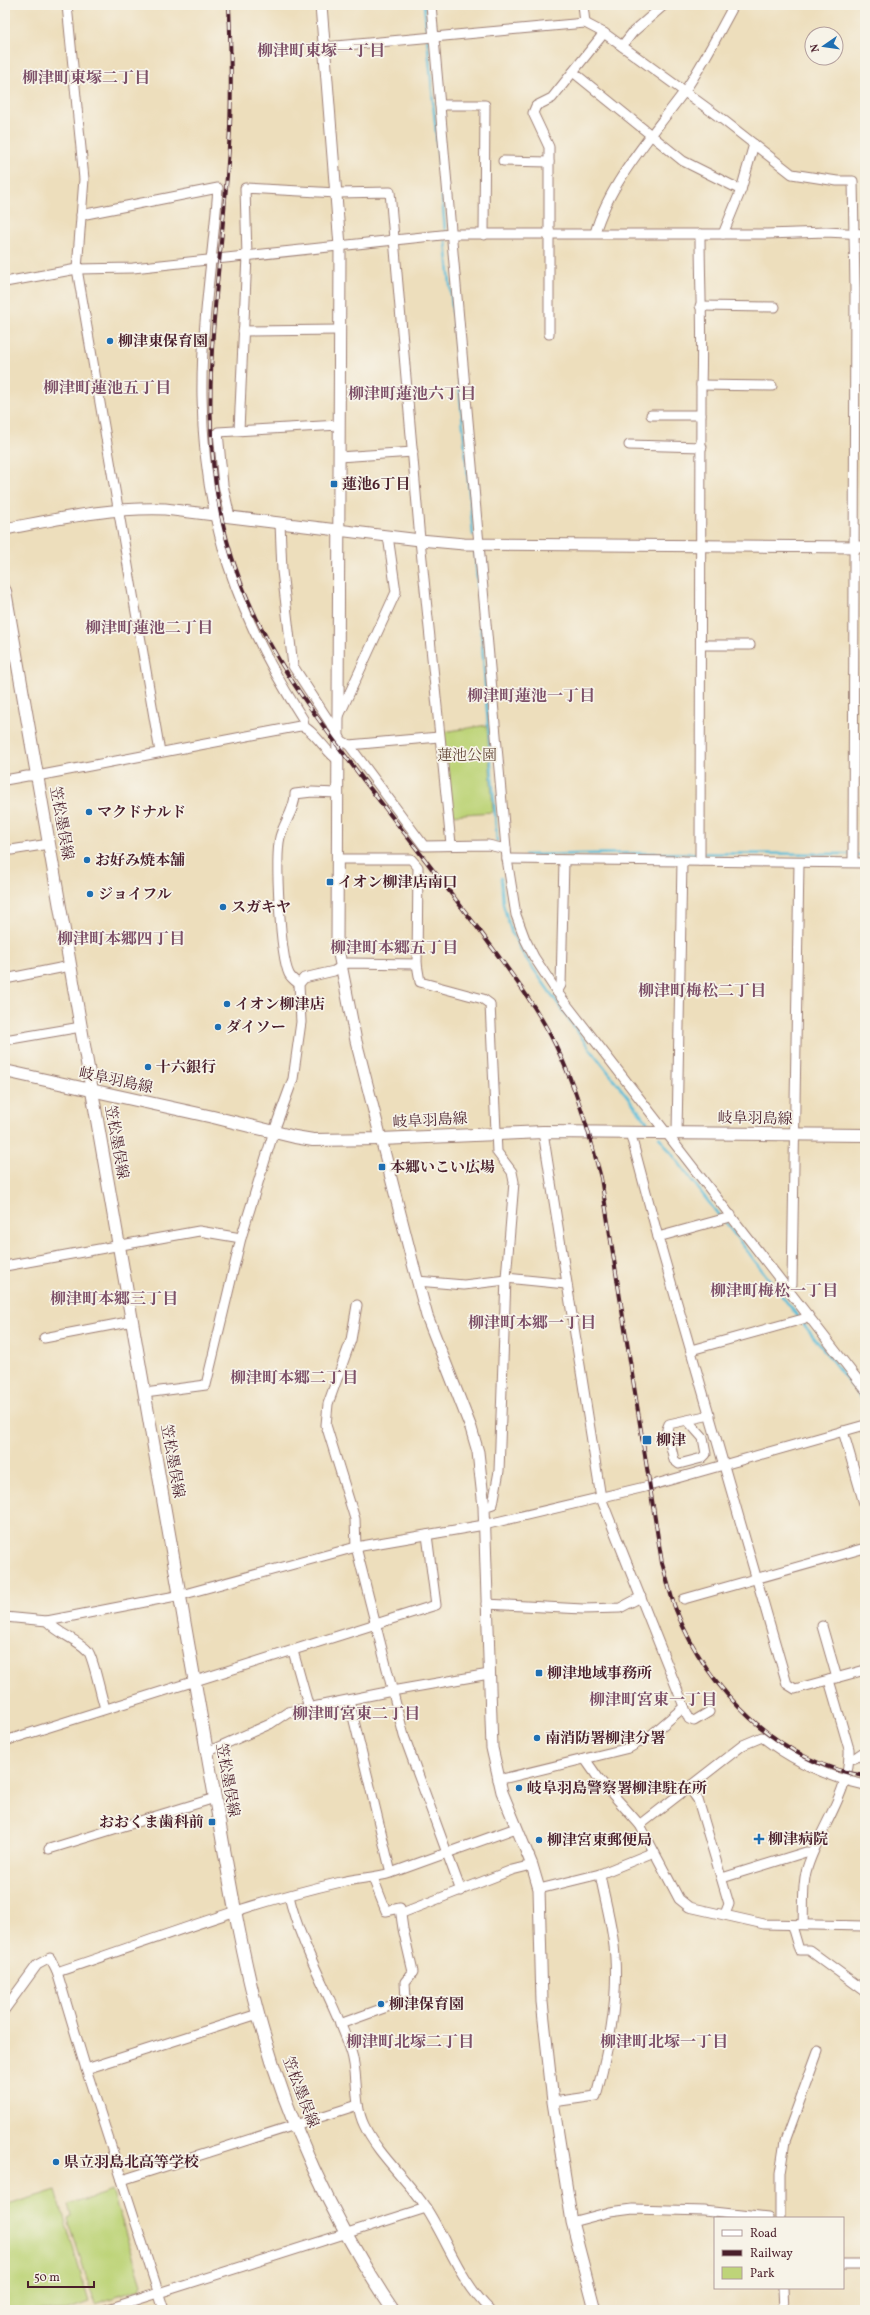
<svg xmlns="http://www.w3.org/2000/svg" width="870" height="2315" viewBox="0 0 870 2315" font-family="Vollkorn,'Noto Serif JP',serif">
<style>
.green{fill:#bed479;stroke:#847a52}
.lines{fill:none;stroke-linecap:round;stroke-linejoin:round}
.stream{stroke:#5bbdda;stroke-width:2.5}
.minor-casing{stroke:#9c7e74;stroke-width:11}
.tertiary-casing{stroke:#9c7e74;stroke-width:13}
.secondary-casing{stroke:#9c7e74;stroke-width:14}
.minor{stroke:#fff;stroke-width:9}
.tertiary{stroke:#fff;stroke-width:11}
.secondary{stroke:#fff;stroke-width:12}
.rail-casing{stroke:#4a1f2b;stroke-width:4}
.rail{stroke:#f7f3e8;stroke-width:2.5;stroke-dasharray:8;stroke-linecap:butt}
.poi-dot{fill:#1f6fb2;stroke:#f7f3e8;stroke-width:1.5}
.labels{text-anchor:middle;stroke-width:3.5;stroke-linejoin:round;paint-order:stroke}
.poi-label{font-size:15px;font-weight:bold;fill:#4a1f2b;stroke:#f7f3e8;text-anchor:start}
.park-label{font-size:15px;fill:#674c3e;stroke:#f7f3e8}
.street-label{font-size:15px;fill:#4a1f2b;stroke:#f7f3e8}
.neighbourhood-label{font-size:16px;font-weight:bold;fill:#7d5068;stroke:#f7f3e8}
</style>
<rect width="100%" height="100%" fill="#f7f3e8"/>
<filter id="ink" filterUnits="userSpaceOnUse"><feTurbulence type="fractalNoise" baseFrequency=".025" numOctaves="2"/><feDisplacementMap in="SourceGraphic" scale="8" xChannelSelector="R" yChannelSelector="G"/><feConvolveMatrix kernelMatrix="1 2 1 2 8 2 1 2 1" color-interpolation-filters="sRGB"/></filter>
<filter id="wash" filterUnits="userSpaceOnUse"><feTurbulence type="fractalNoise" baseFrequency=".012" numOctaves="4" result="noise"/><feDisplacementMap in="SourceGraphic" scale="16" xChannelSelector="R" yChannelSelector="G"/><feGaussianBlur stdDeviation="0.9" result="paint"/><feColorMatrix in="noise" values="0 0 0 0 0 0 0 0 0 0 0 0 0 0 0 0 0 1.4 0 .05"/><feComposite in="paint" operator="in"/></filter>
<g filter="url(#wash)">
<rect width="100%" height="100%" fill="#eddebc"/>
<g class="green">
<path d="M487,725L493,812L451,815L443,732Z"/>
<path d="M56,2190L89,2302L67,2310H5V2206Z"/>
<path d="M112,2191L142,2284L140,2289L95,2304L68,2219L72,2217L69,2205Z"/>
</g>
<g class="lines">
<g class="stream">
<path d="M424,5L445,230"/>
<path d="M446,241L473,535"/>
<path d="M475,553L497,841"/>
<path d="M525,855L638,853L850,854"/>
<path d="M855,855H865"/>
<path d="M501,878L503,904L511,931L523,954L587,1045L652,1128"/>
<path d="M659,1137L720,1217"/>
<path d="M724,1221L799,1318"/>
<path d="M802,1322L865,1403"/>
</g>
</g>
</g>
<g filter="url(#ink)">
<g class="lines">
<defs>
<g id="minor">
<path d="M67,5L84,179L77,269L160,752"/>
<path d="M431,5L507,859L516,915L525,939L534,957L557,992L865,1389"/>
<path d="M583,5L585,23"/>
<path d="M622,46L633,32L664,5"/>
<path d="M325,47L585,23L604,33L722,119L792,174L837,181H853L855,288L853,862"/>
<path d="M573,72L683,161L741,190"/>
<path d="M440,105H485L484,235"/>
<path d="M503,161L549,162"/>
<path d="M81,215L218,188C213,256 201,328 202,396C203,518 237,617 303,719L304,726"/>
<path d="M595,233C609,183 653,134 684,92C703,65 718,34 734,5"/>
<path d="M700,234C700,284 703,334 701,385L700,861"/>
<path d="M723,234L741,190L754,144"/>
<path d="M5,282L77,269L133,268L451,234H767L826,232L865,234"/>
<path d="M700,306L775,307"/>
<path d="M243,331L340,330"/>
<path d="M549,334V147L533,113L536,106L552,98L604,33"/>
<path d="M701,385L772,386"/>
<path d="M651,415H701"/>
<path d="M239,430L247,256L245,188L337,193L390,192L420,540L451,844"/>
<path d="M629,445L702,447"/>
<path d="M339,457L413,452"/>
<path d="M230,517L223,485L218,432L339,425"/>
<path d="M280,523L282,571L293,666L342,741L349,745L424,846L488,845L506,849"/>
<path d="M701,645H750"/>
<path d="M338,718L396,592L388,536"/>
<path d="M349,745L439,737"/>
<path d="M5,780L27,776H37L300,726C312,726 326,753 338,760"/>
<path d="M5,851L49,844"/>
<path d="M338,859H411L418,867L417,964L420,982L483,999L490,1004L497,1152L512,1172L514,1182L506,1278L499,1471L493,1504L484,1507"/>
<path d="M507,859L865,863"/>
<path d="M5,979L70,966"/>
<path d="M299,984C295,981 291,978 289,974C280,955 275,858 280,837C284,822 295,810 295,794L312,792L337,793"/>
<path d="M557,992L561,985L564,861"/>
<path d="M5,1040L81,1027"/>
<path d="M543,1132L601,1498L689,1719L694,1721L709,1712"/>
<path d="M630,1132L658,1237L787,1684L795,1689L865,1670"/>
<path d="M677,1133L682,861"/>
<path d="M658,1237L727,1218L731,1215"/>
<path d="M5,1266L199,1231L241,1238"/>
<path d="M506,1278L566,1284"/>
<path d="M417,1281L464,1285L506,1280"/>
<path d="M789,1290L792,1284L799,863"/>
<path d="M357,1305L351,1340L328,1404L326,1425L355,1519L356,1547L404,1736L461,1891"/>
<path d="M44,1338L133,1321"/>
<path d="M691,1350L803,1319L808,1315"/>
<path d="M145,1393L206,1385L241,1238L274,1131L293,1079L301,1022L299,984L304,978L334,971L347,963L417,964"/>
<path d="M687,1420L669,1424L667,1429L674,1460L679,1464L702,1458L706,1454L703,1438L687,1420L710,1415"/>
<path d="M843,1431L865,1507"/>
<path d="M684,1599L865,1548"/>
<path d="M486,1604L583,1609L620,1608L641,1597"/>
<path d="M5,1617L47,1621L181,1595L356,1547L484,1525L649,1486L865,1425"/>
<path d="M47,1621C58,1634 75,1638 87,1650C93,1655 101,1697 105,1708"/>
<path d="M822,1626L837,1678"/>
<path d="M293,1651L309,1708"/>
<path d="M349,1700L391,1873"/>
<path d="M5,1741L436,1605L427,1535"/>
<path d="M207,1752L270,1724L288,1712L392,1691L489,1674"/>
<path d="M585,1759L599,1779L640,1825L679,1899L689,1907L764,1924L865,1926"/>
<path d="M849,1759L855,1758L865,1751"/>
<path d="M498,1780L629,1748L650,1736L684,1707"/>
<path d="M689,1787L698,1800L729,1904L725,1914"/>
<path d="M640,1825L743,1745L762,1737C793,1761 827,1777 865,1785"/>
<path d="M49,1849L215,1798"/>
<path d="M722,1878L806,1852H813"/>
<path d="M539,1889L600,1874L654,1852"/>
<path d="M289,1896C302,1951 333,1998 351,2051C359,2074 353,2102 364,2125C378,2155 408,2180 426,2208C448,2242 460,2281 490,2310"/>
<path d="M402,1913L512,1870L532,1865"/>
<path d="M803,1924C804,1908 802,1888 806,1872C817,1831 851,1793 849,1749L829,1680"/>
<path d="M792,1926L799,1950H809L865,1991"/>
<path d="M57,1972C151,1941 244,1904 341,1882C357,1878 374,1878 391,1873L516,1828"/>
<path d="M5,2009L37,1965L50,1958L57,1972L86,2069L164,2310"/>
<path d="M340,2024L406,2000L405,1982L413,1972L403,1929L400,1908L386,1911L373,1878"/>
<path d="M86,2069L258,2014"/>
<path d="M553,2102L596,2096C608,2050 618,2006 615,1958C614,1930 605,1902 600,1874"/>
<path d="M122,2180L358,2105"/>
<path d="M780,2218V2173L785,2141L818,2051"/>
<path d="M572,2222L610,2212L633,2209L704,2211L768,2218"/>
<path d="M843,2265H865"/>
<path d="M783,2288L784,2310"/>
<path d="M105,2310L426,2208"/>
</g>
<g id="tertiary">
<path d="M321,5L340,246L337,944L356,1041L414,1268L427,1316L471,1428L478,1452L484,1507L492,1748L502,1792L532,1865L539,1889L542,2002L553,2102L572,2222L595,2310"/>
<path d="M5,529C58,519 110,507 165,509L420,540L464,544L865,547"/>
</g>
<g id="secondary">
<path d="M5,591L215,1798C228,1870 239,1943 258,2014C286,2118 332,2221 393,2310"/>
<path d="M5,1071L213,1117L295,1137L313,1140L381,1139L543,1132L865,1135"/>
</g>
</defs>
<use href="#minor" class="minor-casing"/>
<use href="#tertiary" class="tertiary-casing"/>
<use href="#secondary" class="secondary-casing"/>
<use href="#minor" class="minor"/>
<use href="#tertiary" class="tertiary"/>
<use href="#secondary" class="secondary"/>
<defs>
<path id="rail" d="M229,5C231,52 232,99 229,147C221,288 187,438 238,575C266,652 313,713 362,778C401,829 441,880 480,931C506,967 535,1003 555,1044C576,1087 589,1132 601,1178L662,1563C667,1578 670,1595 676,1610C707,1689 779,1763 865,1776"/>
</defs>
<use href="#rail" class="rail-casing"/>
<use href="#rail" class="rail"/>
</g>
</g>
<g class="poi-dot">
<circle cx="110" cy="341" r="4"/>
<rect x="330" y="480" width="8" height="8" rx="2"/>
<circle cx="89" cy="812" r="4"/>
<circle cx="87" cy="860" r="4"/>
<rect x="326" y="878" width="8" height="8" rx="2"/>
<circle cx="90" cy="894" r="4"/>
<circle cx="223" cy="907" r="4"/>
<circle cx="227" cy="1004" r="4"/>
<circle cx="218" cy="1027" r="4"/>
<circle cx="148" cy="1067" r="4"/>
<rect x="378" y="1163" width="8" height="8" rx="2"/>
<rect x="642" y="1435" width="10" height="10" rx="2"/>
<rect x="535" y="1669" width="8" height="8" rx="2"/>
<circle cx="537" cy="1738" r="4"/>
<circle cx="519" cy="1788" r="4"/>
<rect x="208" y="1818" width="8" height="8" rx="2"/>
<path d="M757 1833h4v4h4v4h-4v4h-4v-4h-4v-4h4z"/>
<circle cx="539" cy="1840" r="4"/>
<circle cx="381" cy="2004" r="4"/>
<circle cx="56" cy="2162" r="4"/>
</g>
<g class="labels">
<g class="poi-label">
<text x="118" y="346">柳津東保育園</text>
<text x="342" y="489">蓮池6丁目</text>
<text x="97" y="817">マクドナルド</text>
<text x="95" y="865">お好み焼本舗</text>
<text x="338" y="887">イオン柳津店南口</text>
<text x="98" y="899">ジョイフル</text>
<text x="231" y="912">スガキヤ</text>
<text x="235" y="1009">イオン柳津店</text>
<text x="226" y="1032">ダイソー</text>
<text x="156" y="1072">十六銀行</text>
<text x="390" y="1172">本郷いこい広場</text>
<text x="656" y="1445">柳津</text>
<text x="547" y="1678">柳津地域事務所</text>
<text x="545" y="1743">南消防署柳津分署</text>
<text x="527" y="1793">岐阜羽島警察署柳津駐在所</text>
<text x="204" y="1827" text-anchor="end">おおくま歯科前</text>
<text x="768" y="1844">柳津病院</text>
<text x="547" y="1845">柳津宮東郵便局</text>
<text x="389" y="2009">柳津保育園</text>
<text x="64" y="2167">県立羽島北高等学校</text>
</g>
<g class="park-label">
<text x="467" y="760">蓮池公園</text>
</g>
<g class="street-label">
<text transform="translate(62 823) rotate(80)" y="5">笠松墨俣線</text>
<text transform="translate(116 1080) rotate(12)" y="5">岐阜羽島線</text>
<text transform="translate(755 1118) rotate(1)" y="5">岐阜羽島線</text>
<text transform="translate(430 1120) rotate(-3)" y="5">岐阜羽島線</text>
<text transform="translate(117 1142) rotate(80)" y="5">笠松墨俣線</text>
<text transform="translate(173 1461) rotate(80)" y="5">笠松墨俣線</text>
<text transform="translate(228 1780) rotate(80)" y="5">笠松墨俣線</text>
<text transform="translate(301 2092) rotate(69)" y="5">笠松墨俣線</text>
</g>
<g class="neighbourhood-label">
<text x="321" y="56">柳津町東塚一丁目</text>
<text x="86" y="83">柳津町東塚二丁目</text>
<text x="107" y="393">柳津町蓮池五丁目</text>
<text x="412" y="399">柳津町蓮池六丁目</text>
<text x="149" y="633">柳津町蓮池二丁目</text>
<text x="531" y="701">柳津町蓮池一丁目</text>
<text x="121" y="944">柳津町本郷四丁目</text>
<text x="394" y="953">柳津町本郷五丁目</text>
<text x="702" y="996">柳津町梅松二丁目</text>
<text x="774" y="1296">柳津町梅松一丁目</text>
<text x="114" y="1304">柳津町本郷三丁目</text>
<text x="532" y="1328">柳津町本郷一丁目</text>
<text x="294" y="1383">柳津町本郷二丁目</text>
<text x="653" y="1705">柳津町宮東一丁目</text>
<text x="356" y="1719">柳津町宮東二丁目</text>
<text x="410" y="2047">柳津町北塚二丁目</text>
<text x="664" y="2047">柳津町北塚一丁目</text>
</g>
</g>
<rect width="870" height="2315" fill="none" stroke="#f7f3e8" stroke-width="20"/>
<rect x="714" y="2217" width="130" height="72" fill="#f7f3e8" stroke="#b29e9c"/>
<rect x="722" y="2230" width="20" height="6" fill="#ffffff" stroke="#b29e9c"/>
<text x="750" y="2237" font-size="12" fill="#4a1f2b">Road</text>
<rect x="722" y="2250" width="20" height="6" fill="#4a1f2b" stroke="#b29e9c"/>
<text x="750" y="2257" font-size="12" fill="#4a1f2b">Railway</text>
<rect x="722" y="2267" width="20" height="12" fill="#bed479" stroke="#b29e9c"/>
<text x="750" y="2277" font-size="12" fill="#4a1f2b">Park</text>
<g transform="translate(824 46) rotate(257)"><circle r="19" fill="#f7f3e8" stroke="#b29e9c"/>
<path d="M0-3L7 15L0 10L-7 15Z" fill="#1f6fb2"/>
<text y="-6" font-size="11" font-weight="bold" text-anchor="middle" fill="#4a1f2b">N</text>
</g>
<path d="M28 2281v6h66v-6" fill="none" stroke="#4a1f2b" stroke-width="2"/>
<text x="34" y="2281" font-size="12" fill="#4a1f2b" stroke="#f7f3e8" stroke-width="3" paint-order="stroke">50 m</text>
</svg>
